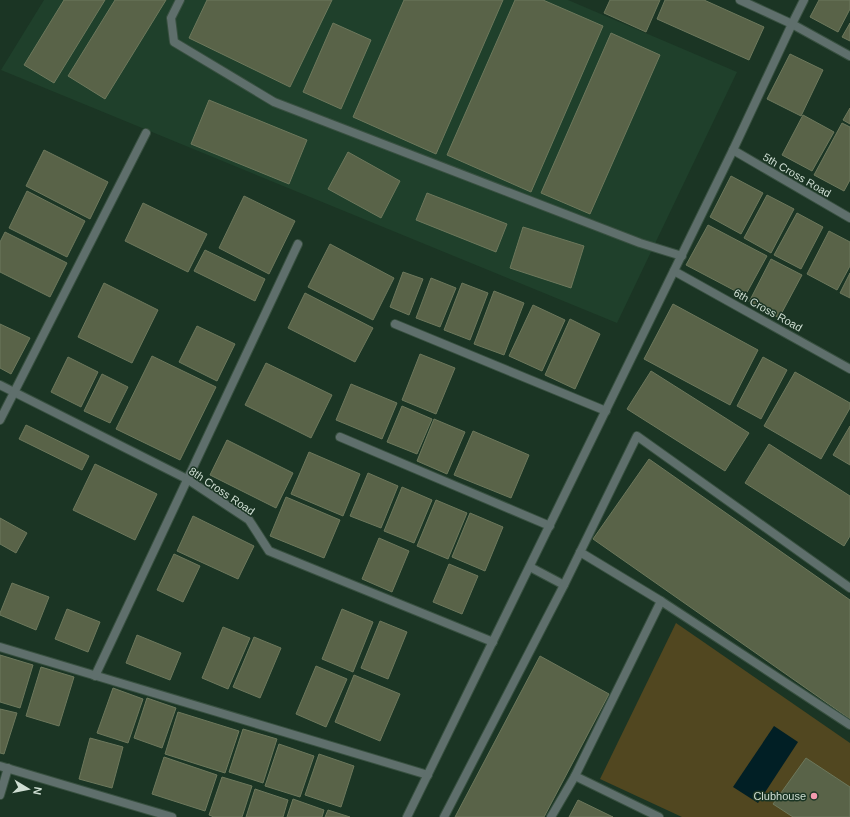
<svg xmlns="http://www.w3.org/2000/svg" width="850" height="817" viewBox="0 0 850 817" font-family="Arial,sans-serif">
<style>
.built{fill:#1f402b}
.green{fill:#514720}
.water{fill:#011f25}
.building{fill:#596348;stroke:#6d785c}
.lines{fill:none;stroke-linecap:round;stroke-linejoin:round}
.service-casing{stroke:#385040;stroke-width:10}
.minor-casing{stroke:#385040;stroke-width:10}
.service{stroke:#5f6f6c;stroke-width:8}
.minor{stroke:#5f6f6c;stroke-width:8}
.poi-dot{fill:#f29aae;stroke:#1b3524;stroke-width:1.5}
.labels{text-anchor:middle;stroke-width:3;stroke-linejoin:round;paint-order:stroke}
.street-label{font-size:11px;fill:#cfded3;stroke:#1b3524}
.poi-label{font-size:11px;fill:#cfded3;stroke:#1b3524;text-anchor:end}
</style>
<rect width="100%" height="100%" fill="#1b3524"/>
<path class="built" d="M44,0H568L737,72L617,323L1,70Z"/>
<path class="green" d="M676,623L850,743V817H682L600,779Z"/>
<path class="water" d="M774,726L798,742L758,803L733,787Z"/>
<g class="building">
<path d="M64,0H105L54,83L24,65Z"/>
<path d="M115,0H166L105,99L68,76Z"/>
<path d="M207,0H332L290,87L189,38Z"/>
<path d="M404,0H503L436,154L353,117Z"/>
<path d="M515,0H543L603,26L531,192L447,155Z"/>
<path d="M610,0H660L646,32L604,13Z"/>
<path d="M665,0H704L764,27L749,60L657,19Z"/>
<path d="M819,0H850V9L838,32L810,17Z"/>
<path d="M333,23L371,40L341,109L303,92Z"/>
<path d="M850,23V41L842,37Z"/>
<path d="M611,33L660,55L590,214L541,193Z"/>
<path d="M790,54L823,70L801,116L767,99Z"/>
<path d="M209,100L307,140L289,184L191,144Z"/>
<path d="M850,108V124L843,120Z"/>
<path d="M803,115L834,132L812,171L782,155Z"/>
<path d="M842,123L850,127V180L844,191L814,175Z"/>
<path d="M44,150L108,182L90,219L26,186Z"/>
<path d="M348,152L400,181L381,218L328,189Z"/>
<path d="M731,176L763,193L741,234L710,217Z"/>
<path d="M27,191L85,221L67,257L9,228Z"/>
<path d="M427,193L507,224L496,252L416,220Z"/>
<path d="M767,195L794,209L771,253L744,238Z"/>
<path d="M244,196L295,221L269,274L219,248Z"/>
<path d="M143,203L207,234L188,272L125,241Z"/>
<path d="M797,213L823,227L801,269L774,255Z"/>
<path d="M708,225L767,256L745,296L686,265Z"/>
<path d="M523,227L584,246L571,288L510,268Z"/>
<path d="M829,231L850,242V266L837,290L807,274Z"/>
<path d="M5,232L67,263L50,297L0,272V242Z"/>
<path d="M330,244L394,278L373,320L308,287Z"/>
<path d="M205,250L265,279L255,301L194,271Z"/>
<path d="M771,259L802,275L779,318L749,302Z"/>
<path d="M403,272L423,279L409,315L390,307Z"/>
<path d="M850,273V298L840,293Z"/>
<path d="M431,278L456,288L440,327L416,318Z"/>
<path d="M104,283L158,310L132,363L78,337Z"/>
<path d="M462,283L488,293L470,340L444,330Z"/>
<path d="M494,291L524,303L504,355L474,344Z"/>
<path d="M305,293L373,328L355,362L288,328Z"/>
<path d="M673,304L758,350L730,405L644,359Z"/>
<path d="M533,305L565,320L542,371L509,356Z"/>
<path d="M570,319L600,334L575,389L545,375Z"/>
<path d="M0,324L30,338L11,374L0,368Z"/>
<path d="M197,326L235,344L217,381L179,362Z"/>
<path d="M420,354L455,368L436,414L402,400Z"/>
<path d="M152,356L216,387L180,460L116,429Z"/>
<path d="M68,357L98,372L81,407L51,392Z"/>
<path d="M763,357L787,370L761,419L737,406Z"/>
<path d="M266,363L332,395L311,438L245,405Z"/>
<path d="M651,371L749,433L725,471L627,409Z"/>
<path d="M795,372L850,403V408L821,459L764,426Z"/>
<path d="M102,374L128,387L110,423L84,411Z"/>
<path d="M351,384L397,403L382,439L336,420Z"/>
<path d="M402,406L432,419L417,454L387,442Z"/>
<path d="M434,419L465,432L447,474L417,461Z"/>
<path d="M26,425L89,456L82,470L19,439Z"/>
<path d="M850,426V465L833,455Z"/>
<path d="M473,431L529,455L511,498L454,475Z"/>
<path d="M227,440L293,473L276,508L210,475Z"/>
<path d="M769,444L850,496V536L844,546L745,483Z"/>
<path d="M309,452L360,474L343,516L291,494Z"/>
<path d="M649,459L850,600V719L593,539Z"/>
<path d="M95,464L157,494L135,540L73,510Z"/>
<path d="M368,473L398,486L381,528L350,516Z"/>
<path d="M402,487L432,500L414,543L384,531Z"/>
<path d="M286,497L340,520L324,558L270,536Z"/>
<path d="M436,500L467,513L448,559L417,546Z"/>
<path d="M470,513L503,527L485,571L452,557Z"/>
<path d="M193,516L254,546L238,579L177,551Z"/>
<path d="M0,518L27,533L16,553L0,544Z"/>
<path d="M379,538L409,551L392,592L362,579Z"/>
<path d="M174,554L200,566L183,602L157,590Z"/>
<path d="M449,564L478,576L462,614L433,602Z"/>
<path d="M12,583L49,597L36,630L0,615V613Z"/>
<path d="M67,609L100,622L88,652L55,639Z"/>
<path d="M342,609L373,622L353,672L322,659Z"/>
<path d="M380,621L407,632L388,679L361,668Z"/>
<path d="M223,627L250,638L228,689L202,678Z"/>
<path d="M137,635L181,653L170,680L126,663Z"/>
<path d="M254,637L281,648L260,698L233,687Z"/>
<path d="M0,655L33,665L20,708L0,702Z"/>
<path d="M540,656L609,694L544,817H455Z"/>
<path d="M316,666L347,679L326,727L296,714Z"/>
<path d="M41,667L74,677L59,726L26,716Z"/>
<path d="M354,675L400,694L380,741L335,722Z"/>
<path d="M113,688L143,699L128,743L97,733Z"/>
<path d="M147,698L176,708L162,748L134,738Z"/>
<path d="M0,709L17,713L4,754L0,753Z"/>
<path d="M178,712L239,731L225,773L165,754Z"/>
<path d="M243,729L277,739L263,783L229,772Z"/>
<path d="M90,738L123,747L112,788L79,779Z"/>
<path d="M279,744L314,756L300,797L265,786Z"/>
<path d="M319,754L354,766L341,807L305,795Z"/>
<path d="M164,757L217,775L205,811L152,794Z"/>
<path d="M806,758L850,787V817H793L773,804Z"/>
<path d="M222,777L252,786L242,817H214L209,815Z"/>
<path d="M255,789L288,800L283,817H246Z"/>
<path d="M293,799L324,810L322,817H287Z"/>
<path d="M578,800L613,817H569Z"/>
<path d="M328,810L350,817H325Z"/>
</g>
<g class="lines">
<defs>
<path id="service" d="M180,0L171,18L174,42L274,102L640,243L682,256"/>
<g id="minor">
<path d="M740,0L792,24L850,56"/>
<path d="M733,150L850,218"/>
<path d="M674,271L850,369"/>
<path d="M395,324L606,411"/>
<path d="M0,385L187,479L249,520L269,551L493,642"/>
<path d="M0,420L146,133"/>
<path d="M340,437L550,526"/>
<path d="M530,567L564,585"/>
<path d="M661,601L850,725"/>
<path d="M0,647L428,775"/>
<path d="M95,676L298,244"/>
<path d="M0,766L172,817"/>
<path d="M575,776L659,817"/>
<path d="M0,795L8,768"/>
<path d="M407,817L733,150L792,24L804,0"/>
<path d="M444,817L564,585L637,436L850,588"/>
<path d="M551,817L575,776L661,601L580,552"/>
</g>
</defs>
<use href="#service" class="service-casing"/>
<use href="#minor" class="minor-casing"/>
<use href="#service" class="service"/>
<use href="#minor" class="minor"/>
</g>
<circle class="poi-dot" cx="814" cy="796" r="4"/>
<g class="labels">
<g class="street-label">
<text transform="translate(797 175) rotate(30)" y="4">5th Cross Road</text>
<text transform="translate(768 310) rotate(29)" y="4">6th Cross Road</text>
<text transform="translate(222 491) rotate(34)" y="4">8th Cross Road</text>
</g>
<g class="poi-label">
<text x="806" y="800">Clubhouse</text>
</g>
</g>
<g transform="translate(28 789) rotate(100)" stroke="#1b3524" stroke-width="3" paint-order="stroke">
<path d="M0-3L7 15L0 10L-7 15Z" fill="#cfded3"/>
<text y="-6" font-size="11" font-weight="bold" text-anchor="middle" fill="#cfded3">N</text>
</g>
</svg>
